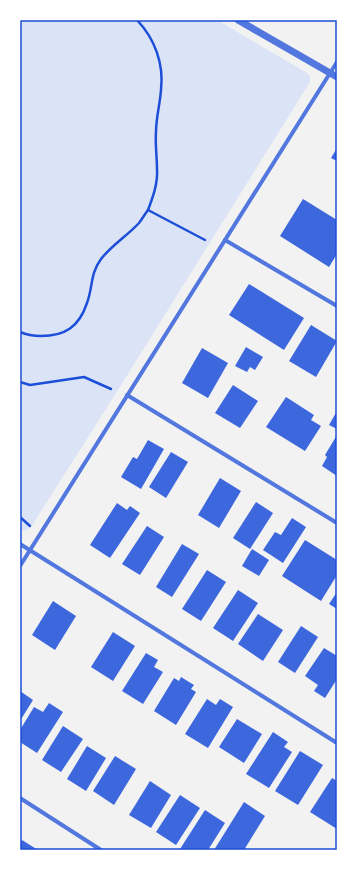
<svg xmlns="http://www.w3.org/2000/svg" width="357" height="870" viewBox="0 0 357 870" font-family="'Titillium Web',sans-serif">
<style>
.green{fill:#dbe4f7}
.building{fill:#3d67dc}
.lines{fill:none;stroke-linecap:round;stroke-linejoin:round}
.path{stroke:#1d4ed8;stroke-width:2.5}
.minor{stroke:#5277de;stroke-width:4}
.tertiary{stroke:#5277de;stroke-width:7}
.neatline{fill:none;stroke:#1d4ed8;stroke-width:1.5}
</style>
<rect width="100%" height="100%" fill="#f2f2f2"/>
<path class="green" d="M20,20H217L307,73L310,76V82L118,390L31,527L25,531L20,529Z"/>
<g class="building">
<path d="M337,148V161L331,158Z"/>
<path d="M303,199L337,220V254L329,267L280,236Z"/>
<path d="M249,284L304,318L284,350L229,315Z"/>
<path d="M311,325L337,341L316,377L289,361Z"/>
<path d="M246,347L263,357L255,370L250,367L247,372L235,366Z"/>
<path d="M202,348L228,363L208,398L182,383Z"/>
<path d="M233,385L258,401L240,428L215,413Z"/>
<path d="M286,397L314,415L311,420L321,426L305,451L266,427Z"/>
<path d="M337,411V429L329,425Z"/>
<path d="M337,435V476L322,466L327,457L325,455Z"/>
<path d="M148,440L164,449L141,489L121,477L133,457L137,459Z"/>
<path d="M171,452L188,462L166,498L149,487Z"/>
<path d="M220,478L241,491L219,528L198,515Z"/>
<path d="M256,502L273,513L250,549L233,538Z"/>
<path d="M117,503L127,510L130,506L140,513L110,558L90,545Z"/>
<path d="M292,518L306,527L283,563L263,550L275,532L281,535Z"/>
<path d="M147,526L164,537L140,575L122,564Z"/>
<path d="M305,540L337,560V575L321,601L282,576Z"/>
<path d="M182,544L199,554L172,597L156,587Z"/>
<path d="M252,549L269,560L259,576L242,566Z"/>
<path d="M207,570L226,582L201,621L182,609Z"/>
<path d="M238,590L258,603L233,641L213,628Z"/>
<path d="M337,592V609L329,604Z"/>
<path d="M53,601L76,616L55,650L32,635Z"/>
<path d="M258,614L283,630L263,661L238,644Z"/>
<path d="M301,626L318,637L295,673L278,662Z"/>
<path d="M113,632L135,646L113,681L91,667Z"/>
<path d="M324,648L337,656V679L325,698L314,691L318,685L305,676Z"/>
<path d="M146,653L158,660L154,667L163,672L143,704L122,691Z"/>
<path d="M181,677L194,685L191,689L196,692L176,725L154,711L174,678L179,681Z"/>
<path d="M20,691L33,700L20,721Z"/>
<path d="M207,699L216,705L220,699L233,707L208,748L185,734Z"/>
<path d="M49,703L63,712L37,753L20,742V730L34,707L43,712Z"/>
<path d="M237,719L262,734L244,763L219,747Z"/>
<path d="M63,726L83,739L61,772L42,760Z"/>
<path d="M273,732L288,742L284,747L292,752L269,788L246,774Z"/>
<path d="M87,746L106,758L86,791L67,779Z"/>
<path d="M300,751L323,765L298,805L275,791Z"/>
<path d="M115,756L136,769L114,805L93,791Z"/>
<path d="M332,778L337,781V829L310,812Z"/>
<path d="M150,781L171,795L151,828L129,815Z"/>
<path d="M180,795L200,808L176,845L156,832Z"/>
<path d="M244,802L265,816L244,850H214Z"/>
<path d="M205,810L225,823L208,850H182L180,849Z"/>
<path d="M22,840L38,850H20V844Z"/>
</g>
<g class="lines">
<g class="path">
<path d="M137,20C155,39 164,64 161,90C160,104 156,118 156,132C155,144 157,157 157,169C158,183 153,197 148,210"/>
<path d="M20,332C27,335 33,336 41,336C65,336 79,327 87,303C93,287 90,274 101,259C112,245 127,236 139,223C142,219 145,214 148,210L205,240"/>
<path d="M20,382L30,385L84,377L111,389"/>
<path d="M20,517L30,526"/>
</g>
<g class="minor">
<path d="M225,240L337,306"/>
<path d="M127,395L337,523"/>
<path d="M20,544L337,743"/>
<path d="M20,566L337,62"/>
<path d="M20,798L101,850"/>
</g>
<path class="tertiary" d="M238,20L337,77"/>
</g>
<rect width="357" height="870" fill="none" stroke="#ffffff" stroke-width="42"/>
<rect x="21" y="21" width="315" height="828" class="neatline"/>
</svg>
